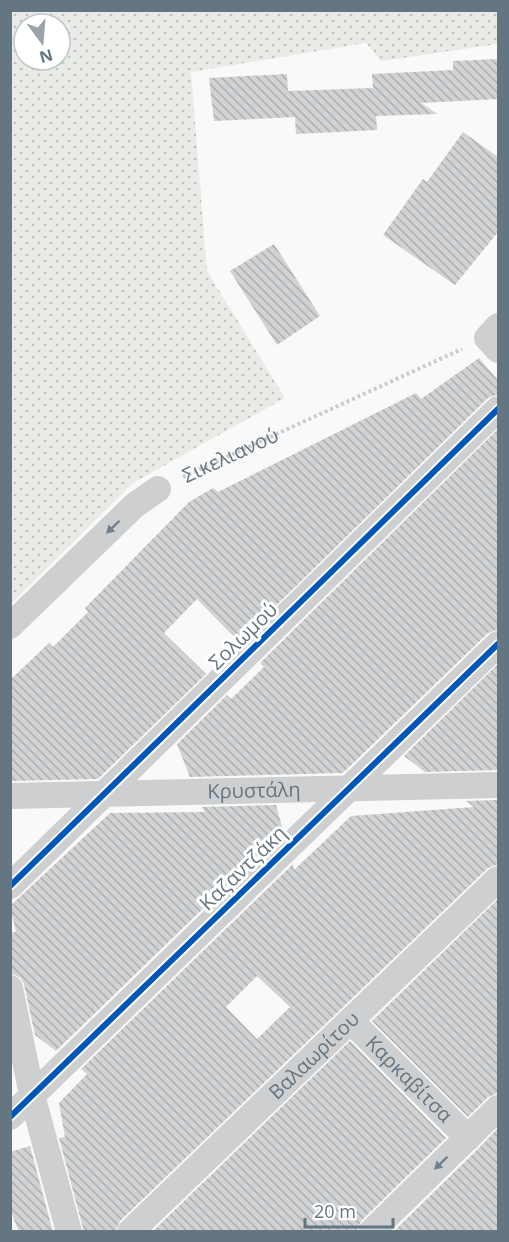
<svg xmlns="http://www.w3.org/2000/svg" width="509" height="1242" viewBox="0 0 509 1242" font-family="'Open Sans',sans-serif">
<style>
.grass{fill:url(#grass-dots);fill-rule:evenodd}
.building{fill:url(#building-back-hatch);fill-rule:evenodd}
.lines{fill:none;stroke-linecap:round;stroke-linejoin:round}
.path{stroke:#cbcccd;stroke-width:4;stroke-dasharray:3 3;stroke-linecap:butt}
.minor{stroke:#cecfd0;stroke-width:26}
.cycleway-casing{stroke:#fff;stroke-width:10}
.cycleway{stroke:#0057b8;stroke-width:6}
.oneway{fill:#707f8b}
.labels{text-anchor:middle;stroke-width:6;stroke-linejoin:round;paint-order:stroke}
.street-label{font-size:20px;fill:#657683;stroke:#fff}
</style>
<defs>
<pattern id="grass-dots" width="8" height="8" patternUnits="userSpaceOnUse" patternTransform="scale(1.5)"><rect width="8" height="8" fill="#e8ebe6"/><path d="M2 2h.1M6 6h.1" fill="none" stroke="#c0c3c0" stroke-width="1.8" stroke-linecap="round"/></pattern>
<pattern id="building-back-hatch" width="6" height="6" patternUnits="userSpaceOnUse" patternTransform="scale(1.5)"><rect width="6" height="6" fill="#d0d2d3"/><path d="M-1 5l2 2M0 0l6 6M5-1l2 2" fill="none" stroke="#acafb1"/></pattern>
</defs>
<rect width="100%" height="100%" fill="#f9f9f9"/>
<path class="grass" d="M11,10L498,11V44L381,61L366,43L191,72L207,271L285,398L133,483L11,604ZM24,24H60V60H24Z"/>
<g class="building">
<path d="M498,59V99L421,103L437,114L376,116L377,130L296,134L295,117L214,121L209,78L287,74L288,91L373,88L372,74L453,70V61Z"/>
<path d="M463,132L498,157V232L455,285L383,235L423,179L427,182Z"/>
<path d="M274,244L320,316L277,345L230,271Z"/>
<path d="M479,358L498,380V394L488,398L239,642L197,599L164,633L206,674L98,779L10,781V680L49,643L53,647L88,612L85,608L189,502L213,488L218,492L416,393L421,399Z"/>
<path d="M498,429V629L488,633L343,773L190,777L177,744L227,695L231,699L264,667L260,663Z"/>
<path d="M498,664V770L425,772L404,756Z"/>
<path d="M498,800V864L488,868L120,1221L115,1232H84L59,1138L65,1137L59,1103L87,1074L81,1069L293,864L294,870L351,816L474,807L466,801ZM257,976L290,1007L257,1039L226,1007Z"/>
<path d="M276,805L283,831L56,1051L35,1035L24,984L21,978L10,973V933L16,932L10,906L110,813L205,812L202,807Z"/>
<path d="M498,899V1093L488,1097L468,1117L372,1021Z"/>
<path d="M350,1041L446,1138L361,1221L356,1232H152Z"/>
<path d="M498,1128V1232H393L478,1149Z"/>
<path d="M30,1146L53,1232H19L10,1209V1152Z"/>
</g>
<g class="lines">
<path class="path" id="s1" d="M183,477L462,349"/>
<g class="minor">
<path d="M498,326L487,338L498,350"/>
<path d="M10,626L135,505L158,489"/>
<path id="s2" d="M10,796L498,785"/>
<path d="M10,886L498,409"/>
<path d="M10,988L32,1095L69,1232"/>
<path id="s3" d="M351,1021L468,1138"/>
<path d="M10,1117L498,644"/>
<path id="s4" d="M130,1232L498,879"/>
<path d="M371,1232L498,1108"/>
</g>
<defs>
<g id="cycleway">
<path d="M10,886L498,409"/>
<path d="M10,1117L498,644"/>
</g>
</defs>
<use href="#cycleway" class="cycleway-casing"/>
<use href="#cycleway" class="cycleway"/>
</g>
<defs><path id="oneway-solid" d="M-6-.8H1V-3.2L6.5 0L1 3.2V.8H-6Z" transform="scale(1.5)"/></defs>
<g class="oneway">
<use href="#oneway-solid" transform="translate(113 527) rotate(136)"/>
<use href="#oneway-solid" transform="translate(441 1163) rotate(136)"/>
</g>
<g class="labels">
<g class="street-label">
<text dy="7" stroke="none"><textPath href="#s1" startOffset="52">Σικελιανού</textPath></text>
<text transform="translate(243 636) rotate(-44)" y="7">Σολωμού</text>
<text dy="7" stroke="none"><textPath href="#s2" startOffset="244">Κρυστάλη</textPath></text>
<text transform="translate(243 868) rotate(-44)" y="7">Καζαντζάκη</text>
<text dy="7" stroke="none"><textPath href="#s4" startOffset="255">Βαλαωρίτου</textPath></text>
<text dy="7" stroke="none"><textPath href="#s3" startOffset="82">Καρκαβίτσα</textPath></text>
</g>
</g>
<rect width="509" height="1242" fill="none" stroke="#657683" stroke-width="24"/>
<g transform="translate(42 42) rotate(164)"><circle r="28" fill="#ffffff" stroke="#c1c8cd" stroke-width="1.5"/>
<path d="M0-4.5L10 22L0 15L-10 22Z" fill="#99a4ac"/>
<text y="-9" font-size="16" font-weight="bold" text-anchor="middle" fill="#657683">N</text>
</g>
<path d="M305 1218v9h88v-9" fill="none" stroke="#657683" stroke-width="3"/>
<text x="314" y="1218" font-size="18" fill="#657683" stroke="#ffffff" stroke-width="4.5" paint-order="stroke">20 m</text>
</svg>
